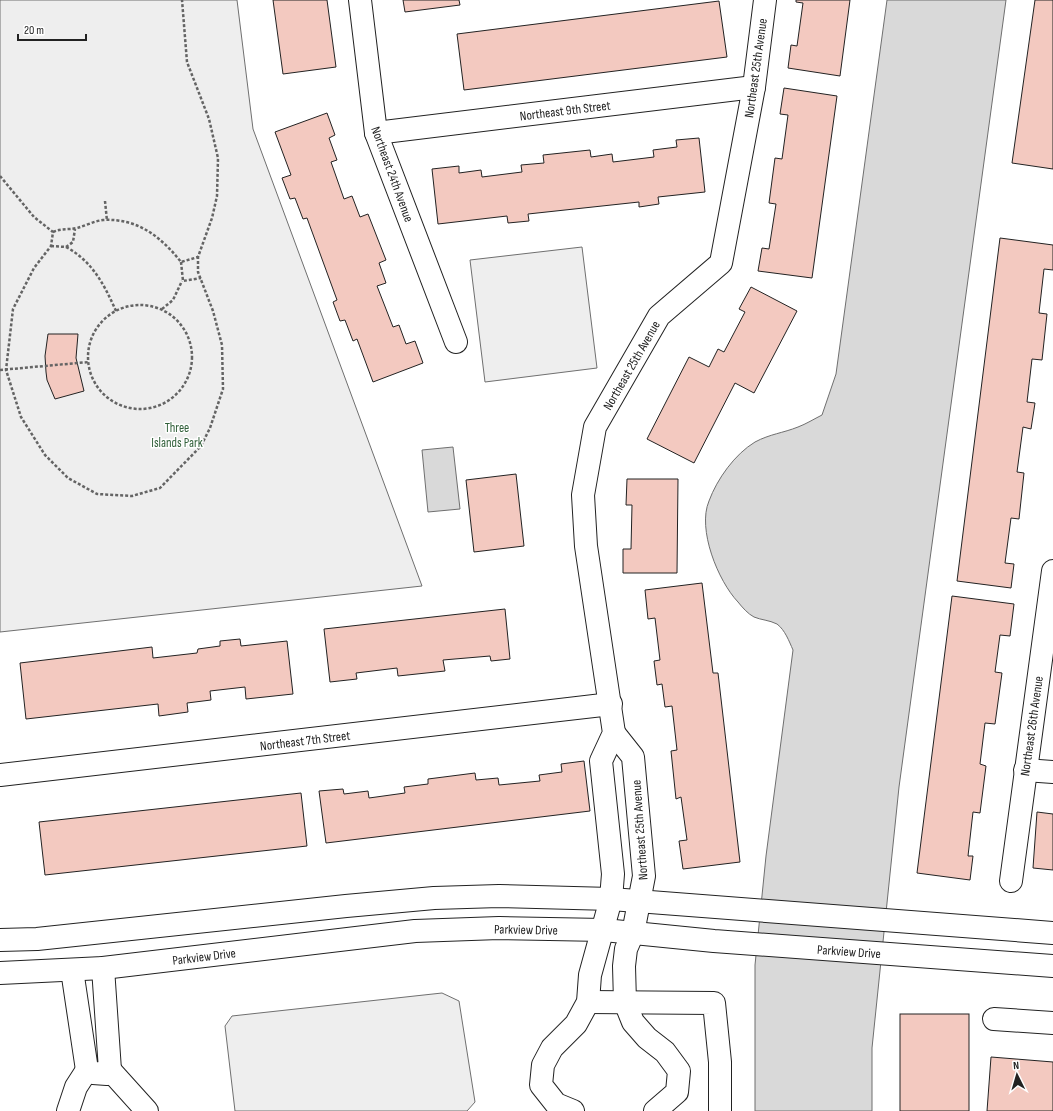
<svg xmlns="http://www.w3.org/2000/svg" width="1053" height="1111" viewBox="0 0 1053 1111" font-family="'Sofia Sans Condensed',sans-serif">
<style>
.green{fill:#eee;stroke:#6f6f6f}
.water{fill:#d9d9d9;stroke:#6f6f6f}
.building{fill:#f3c9c0;stroke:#222}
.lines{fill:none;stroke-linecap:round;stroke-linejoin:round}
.minor-casing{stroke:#222;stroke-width:24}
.path{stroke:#646464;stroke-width:2.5;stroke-dasharray:3 2;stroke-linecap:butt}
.minor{stroke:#fff;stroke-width:22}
.labels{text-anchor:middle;stroke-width:3;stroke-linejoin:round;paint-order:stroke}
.street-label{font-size:13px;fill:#222;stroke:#fff}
.park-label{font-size:13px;fill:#2f5e38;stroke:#fff}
</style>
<rect width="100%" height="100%" fill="#fff"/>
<g class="green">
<path d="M0,0H237L253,129L422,586L0,632Z"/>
<path d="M582,247L597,368L485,382L470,260Z"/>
<path d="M442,993L459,1001L475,1102L467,1111H235L225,1026L232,1016Z"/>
</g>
<g class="water">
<path d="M887,0H1006L899,787L872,1048V1111H755V965L766,856L793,650C789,641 785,630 777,624C769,620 761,620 754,617C748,614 742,607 738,602C718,581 697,529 709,501C717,479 735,454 755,442C770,434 783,433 798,427C806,424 814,419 822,415L836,374Z"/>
<path d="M453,447L460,509L428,512L422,450Z"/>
</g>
<g class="building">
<path d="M273,0H327L336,67L283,74Z"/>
<path d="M403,0H459L460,5L405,12Z"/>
<path d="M796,0H850L840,76L788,68L791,45L797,46L803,3L796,2Z"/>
<path d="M1035,0H1053V169L1012,163Z"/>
<path d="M719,1L727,57L464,90L457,34Z"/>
<path d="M784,88L837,96L812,278L758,271L762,248L769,249L776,204L769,203L775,158L782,159L788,115L780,114Z"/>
<path d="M327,113L335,135L329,138L337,160L331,162L344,199L352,196L360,217L368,214L386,260L379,263L386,283L377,286L393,327L399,325L406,344L415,341L423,363L373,382L357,339L353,341L345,320L340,321L333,302L337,300L307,218L303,219L295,198L290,199L282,178L291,175L275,132Z"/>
<path d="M699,138L705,192L658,197L659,204L639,207V202L528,214L529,221L508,223L507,216L438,224L432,169L459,166V173L481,170L482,177L522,172L521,165L544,163L543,155L590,150L591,157L612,154L613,162L654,157L653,150L677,147L676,140Z"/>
<path d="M1000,238L1053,245V270L1044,269L1039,313L1047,314L1042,360L1032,359L1027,402L1035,403L1031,429L1023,427L1017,472L1024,473L1019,519L1011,518L1005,563L1014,564L1011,588L957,581Z"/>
<path d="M751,287L797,311L754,393L735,383L694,463L647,439L689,357L709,367L718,349L724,352L745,312L739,309Z"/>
<path d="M48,334H78L76,358L84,391L55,399L47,380L46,372L45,356Z"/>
<path d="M516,474L524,546L474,552L466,480Z"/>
<path d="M627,479H678L677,573H623V549H631L632,505H626Z"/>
<path d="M702,583L713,673H718L740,862L683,869L679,841L687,840L681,797L676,799L671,751L677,750L672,706L665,707L662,684L657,685L654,661L660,660L655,618L648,619L645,590Z"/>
<path d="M952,596L1014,604L1010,636L1000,635L995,672L1002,673L995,724L985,723L980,764L986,766L980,813L973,812L968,856H973L970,880L917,873Z"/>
<path d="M505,609L510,659L491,661L490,656L443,660L445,671L398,676L397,668L356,673L357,679L330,682L324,629Z"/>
<path d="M240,639L241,646L287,641L293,694L246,699L245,687L210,691L211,700L187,703L188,712L159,716L158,704L26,719L20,663L152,647L153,658L197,653L198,649L220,646V641Z"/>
<path d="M584,761L590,811L326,843L319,791L343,789L344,794L368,791L369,798L405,793L404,787L428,784V779L475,773L476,780L498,778L499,785L540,781L539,775L562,772L561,764Z"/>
<path d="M301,793L307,846L45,875L39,822Z"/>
<path d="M1037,812L1053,814V870L1033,868Z"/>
<rect x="900" y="1014" width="69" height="97"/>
<path d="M991,1057L1053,1062V1111H987Z"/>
</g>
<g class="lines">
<defs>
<g id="minor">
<path d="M360,0L376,133L456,342"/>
<path d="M376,133L754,87"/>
<path d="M614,733L633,757L644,876L633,933L626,949L624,966L625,1002L633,1022L647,1038L665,1052L679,1071L677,1092L655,1111"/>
<path d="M1025,770L1053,772"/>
<path d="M0,775L611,704"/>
<path d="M1011,881L1053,571"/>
<path d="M0,940L37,939L346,906L434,898L499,896L611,899L1053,933"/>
<path d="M72,970L87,1070L93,1073L107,1074L110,1070L103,968"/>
<path d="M0,973L103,968L415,931L499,928L604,930L714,941L1053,966"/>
<path d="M588,1002L714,1003L720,1062V1111"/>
<path d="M994,1019L1053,1023"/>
<path d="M110,1070L147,1111"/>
<path d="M68,1111L76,1087L87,1070"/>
<path d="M573,1111L556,1104L541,1085L543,1065L552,1048L576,1024L588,1002L590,975L611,899L613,874L601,761L614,733L586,546L583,495L595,427L659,316L721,263L754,87L765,0"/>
</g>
</defs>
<use href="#minor" class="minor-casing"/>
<g class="path">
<path d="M0,176L34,217L53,232L51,246L34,268L13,309L6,370L21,417L45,455L68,478L97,494L132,496L160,488L201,446L210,428L223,389L222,345L213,311L198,272V257L212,218L217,196L218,158L209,119L187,62L182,0"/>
<path d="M105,201L107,221"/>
<path d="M53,232C62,228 67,230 77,228C85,226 94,221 103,220C138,218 161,237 181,262L198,257"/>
<path d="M51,246L66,247L73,242L75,229"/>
<path d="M66,247C92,261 104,284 116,311"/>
<path d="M181,262L183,281L201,278"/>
<circle cx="140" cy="357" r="52"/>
<path d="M162,309L173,300L182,281"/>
<path d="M0,370L89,362"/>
</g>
<use href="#minor" class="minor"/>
</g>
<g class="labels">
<g class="street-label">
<text transform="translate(755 68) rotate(-82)" y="5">Northeast 25th Avenue</text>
<text transform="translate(565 110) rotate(-7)" y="5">Northeast 9th Street</text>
<text transform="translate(393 174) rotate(70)" y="5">Northeast 24th Avenue</text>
<text transform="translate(631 365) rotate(-60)" y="5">Northeast 25th Avenue</text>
<text transform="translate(1031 726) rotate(-82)" y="5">Northeast 26th Avenue</text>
<text transform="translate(305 740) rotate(-7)" y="5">Northeast 7th Street</text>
<text transform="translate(639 830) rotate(-94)" y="5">Northeast 25th Avenue</text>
<text transform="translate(526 929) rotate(1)" y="5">Parkview Drive</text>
<text transform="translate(849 951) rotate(4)" y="5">Parkview Drive</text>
<text transform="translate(204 956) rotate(-7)" y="5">Parkview Drive</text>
</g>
<g class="park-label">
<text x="177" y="432">Three<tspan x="177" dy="15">Islands Park</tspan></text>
</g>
</g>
<g transform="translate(1017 1075) rotate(355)" stroke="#ffffff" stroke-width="3" paint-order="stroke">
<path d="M0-3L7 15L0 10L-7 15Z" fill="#222222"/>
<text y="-6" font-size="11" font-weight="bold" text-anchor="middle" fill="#222222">N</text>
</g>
<path d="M18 34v6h68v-6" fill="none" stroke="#222222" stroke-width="2"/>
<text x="24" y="34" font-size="12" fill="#222222" stroke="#ffffff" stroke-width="3" paint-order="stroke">20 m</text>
</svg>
